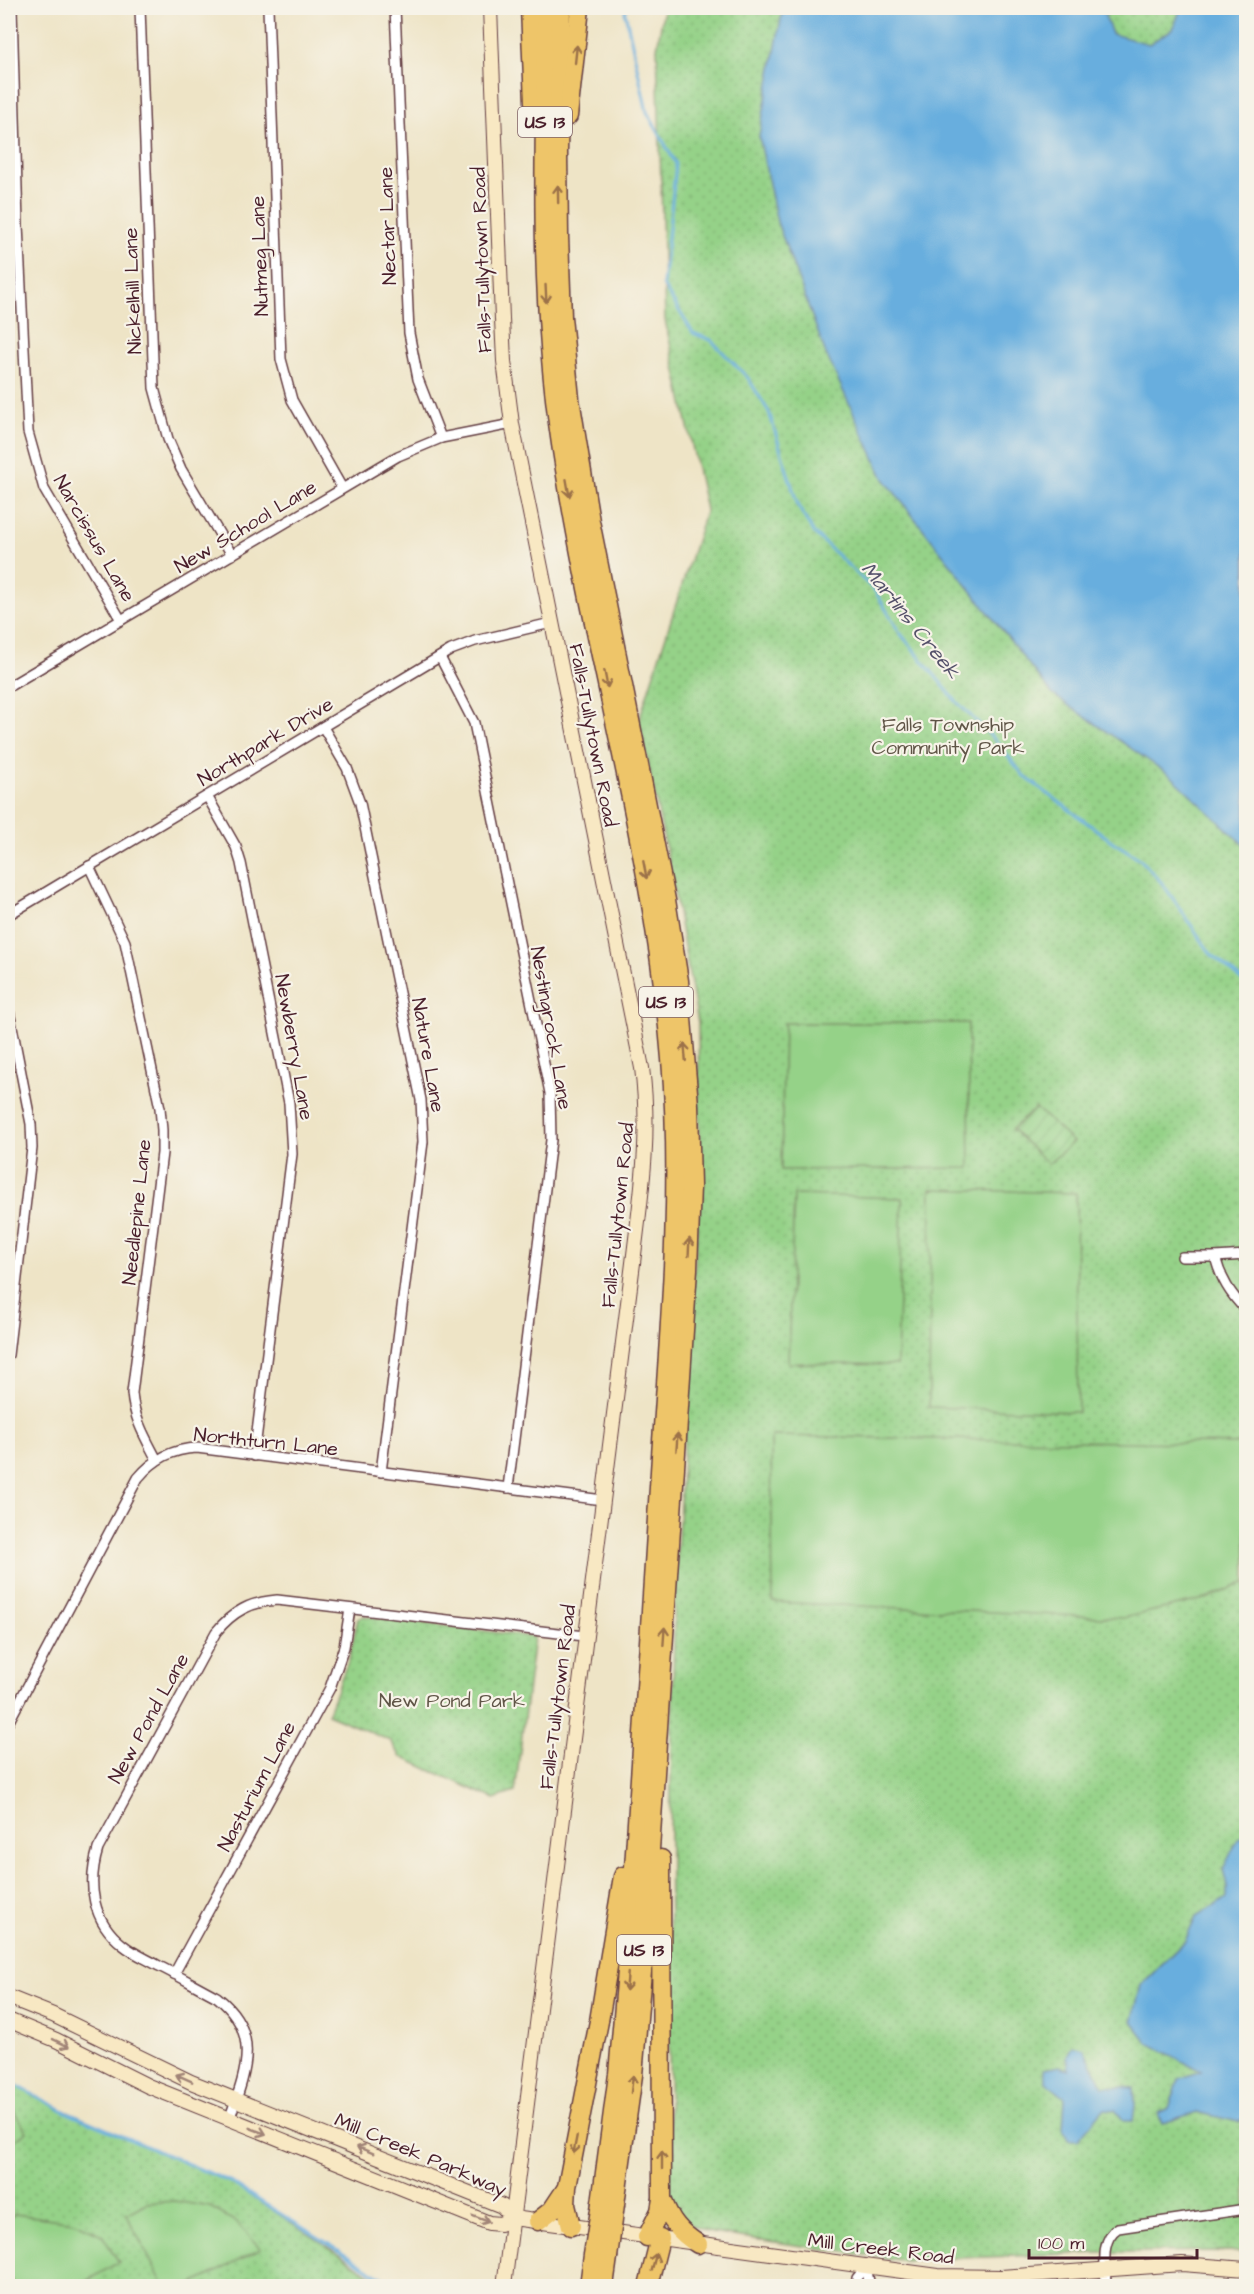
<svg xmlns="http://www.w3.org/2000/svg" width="1254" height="2294" viewBox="0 0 1254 2294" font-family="'Architects Daughter',sans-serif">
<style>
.park{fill:url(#park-dots);stroke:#70785a;stroke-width:1.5}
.garden{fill:url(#garden-furrows);stroke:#70785a;stroke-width:1.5}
.pitch{fill:#95d288;stroke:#70785a;stroke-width:1.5}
.water{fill:#68aede;stroke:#596684;stroke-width:1.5}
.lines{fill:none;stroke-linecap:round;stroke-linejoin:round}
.stream{stroke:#68aede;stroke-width:3}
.street-casing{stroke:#633d42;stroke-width:12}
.secondary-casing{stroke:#633d42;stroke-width:16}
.highway-casing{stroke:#633d42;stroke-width:21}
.street{stroke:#fff;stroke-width:9}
.secondary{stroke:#f8e8c3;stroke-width:14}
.highway{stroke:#eec569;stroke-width:18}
.highway-bridge-casing{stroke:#633d42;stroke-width:21;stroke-linecap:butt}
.highway-bridge{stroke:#eec569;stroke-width:18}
.oneway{stroke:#9c724a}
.oneway2{stroke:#a18477}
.labels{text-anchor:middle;stroke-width:4.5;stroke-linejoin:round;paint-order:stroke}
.shield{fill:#f7f3e8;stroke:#7e5f64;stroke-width:1.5}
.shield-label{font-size:18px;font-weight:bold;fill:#4a1f2b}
.street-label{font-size:20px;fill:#4a1f2b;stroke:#f7f3e8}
.park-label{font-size:20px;fill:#605547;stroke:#f7f3e8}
.water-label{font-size:21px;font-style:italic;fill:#54516a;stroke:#f7f3e8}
</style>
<defs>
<pattern id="park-dots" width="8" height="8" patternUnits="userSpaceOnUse" patternTransform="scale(1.5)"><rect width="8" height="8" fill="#95d288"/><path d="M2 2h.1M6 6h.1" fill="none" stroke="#82b476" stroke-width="1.8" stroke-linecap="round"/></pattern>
<pattern id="garden-furrows" width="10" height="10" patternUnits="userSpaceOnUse" patternTransform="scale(1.5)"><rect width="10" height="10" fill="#95d288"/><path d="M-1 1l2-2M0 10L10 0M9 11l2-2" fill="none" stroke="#82b476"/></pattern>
</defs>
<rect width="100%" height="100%" fill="#f7f3e8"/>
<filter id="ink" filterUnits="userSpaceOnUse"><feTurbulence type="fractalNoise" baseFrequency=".0167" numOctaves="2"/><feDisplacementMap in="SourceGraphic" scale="12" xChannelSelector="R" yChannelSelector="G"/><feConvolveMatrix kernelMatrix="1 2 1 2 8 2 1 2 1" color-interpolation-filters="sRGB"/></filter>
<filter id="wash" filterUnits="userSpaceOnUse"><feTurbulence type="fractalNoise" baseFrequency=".008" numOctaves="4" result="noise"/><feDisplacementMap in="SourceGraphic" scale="24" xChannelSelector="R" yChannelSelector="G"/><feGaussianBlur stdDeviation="1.35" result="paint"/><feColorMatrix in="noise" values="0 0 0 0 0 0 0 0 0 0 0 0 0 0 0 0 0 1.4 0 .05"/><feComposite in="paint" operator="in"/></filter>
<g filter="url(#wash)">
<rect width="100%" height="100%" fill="#eee4c6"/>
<g class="park">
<path d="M664,8H1246V2254L1229,2251L1125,2252L901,2260L712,2233C688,2225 676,2222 669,2195L670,1832L675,1586L700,1179L698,1023L670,868L639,720L706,510L665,320L657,48Z"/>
<path d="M364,1616L534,1637L515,1792L494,1799L401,1757L391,1741L327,1714L349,1659L358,1618Z"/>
<path d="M8,2081L63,2110L228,2181L388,2286H8Z"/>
</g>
<path class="garden" d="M1036,1108L1073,1142L1048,1164L1012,1129Z"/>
<g class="pitch">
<path d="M784,1023H968L970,1168L781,1170Z"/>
<path d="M931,1189L1076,1193L1078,1412L929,1407Z"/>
<path d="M794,1195L902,1198L897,1365L788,1363Z"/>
<path d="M771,1436L1246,1444V1582L1209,1598L1123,1618L773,1602Z"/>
<path d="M8,2102L27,2132L8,2145Z"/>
<path d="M175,2201L210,2207L236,2222L261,2249L189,2286H164L126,2214L146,2203Z"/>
<path d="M15,2214L75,2222L102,2235L119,2262L79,2286H15L8,2275V2219Z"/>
</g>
<g class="water">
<path d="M783,8H1102L1112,34L1149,44L1173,29L1181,8H1246V847L1171,776L1052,694L884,479L826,354L777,222L759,136Z"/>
<path d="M1246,1834V2119L1238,2122L1197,2112L1162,2123L1158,2113L1169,2108L1179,2079L1201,2071L1148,2043L1132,2022L1141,1985L1185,1941L1196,1917L1227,1898V1886L1223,1869L1238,1839Z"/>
<path d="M1072,2046L1084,2049L1103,2086L1134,2088L1135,2104L1133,2121H1124L1115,2110L1104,2109L1078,2140H1068L1063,2129L1065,2098L1046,2082L1043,2069L1060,2066L1069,2070L1067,2056Z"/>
</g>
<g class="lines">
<g class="stream">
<path d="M627,8L625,12L647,112L676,164L663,285L693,333L711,340L748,378L769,412L798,506L813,532L875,591L900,633L955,700L996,741L1024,776L1113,842L1140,859L1163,884L1211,954L1246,984"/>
<path d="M8,2081L68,2113L228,2181L396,2286"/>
</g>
</g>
</g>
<g filter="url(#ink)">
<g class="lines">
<defs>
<g id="street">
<path d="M12,8L18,225L28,432L44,489L121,620"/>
<path d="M140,8L154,388L168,439L181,469L232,555"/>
<path d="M268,8L281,359L292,400L342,488"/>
<path d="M395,8L409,333L418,379L441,438"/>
<path d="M440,657L474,723L550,1093L551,1140L508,1488"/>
<path d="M8,687L398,456L441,438L512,424"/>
<path d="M323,727L347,768L360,803L421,1100L423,1142L381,1472"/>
<path d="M207,796L236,847L241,863L289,1103L292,1154L254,1456"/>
<path d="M89,866L125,942L160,1108L162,1130V1153L132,1393C134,1419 145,1437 157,1460"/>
<path d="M8,915L451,650L475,641L551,623"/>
<path d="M8,1006L31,1124L32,1148L8,1355"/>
<path d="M1182,1257H1215L1246,1255"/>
<path d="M1215,1257C1221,1279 1230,1294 1246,1310"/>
<path d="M8,1723L138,1478C154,1459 172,1449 197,1448L603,1500"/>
<path d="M174,1974L330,1688L344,1647L350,1609"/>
<path d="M229,2120C245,2074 263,2033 217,1997C198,1987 179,1976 159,1966C147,1959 134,1954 123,1945C92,1921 87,1885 98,1849L216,1632C233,1611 251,1602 277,1600L584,1636"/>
<path d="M866,2267L870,2286"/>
<path d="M856,2286L857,2278L866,2267"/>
<path d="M1106,2286C1106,2268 1099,2240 1118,2228L1246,2209"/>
</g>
<g id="secondary">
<path d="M490,8L502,319L504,361L512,424L642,1068C651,1137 641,1195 633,1263L504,2286"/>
<path d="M8,1997L53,2015L191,2082L502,2206L513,2218"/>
<path d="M8,2020L56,2040L148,2086L489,2223L500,2224L513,2218"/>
<path d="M513,2218L938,2276L1001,2277L1182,2264L1246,2269"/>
</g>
<g id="highway">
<path d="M530,8L534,103"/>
<path d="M547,8C544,153 539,299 561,444C592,650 654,851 671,1059C682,1191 670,1324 661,1456C650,1628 639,1799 627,1971L618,2074L601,2203"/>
<path d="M561,8L558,152L559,236L562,317L570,399L590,521L666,900L679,981L689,1105L691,1186L688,1269L642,1972L633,2075L615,2204"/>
<path d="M568,116L580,8"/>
<path d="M662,2199C670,2220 679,2232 698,2244"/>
<path d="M538,2221L552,2210L566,2189"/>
<path d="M571,2226L566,2205L567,2187L599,2021L623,1876"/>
<path d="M647,2237L660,2211L662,2199L661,1859"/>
<path d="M589,2286L593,2255"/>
<path d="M604,2286L608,2257"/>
<path d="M648,2286L660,2238"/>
</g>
</defs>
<use href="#street" class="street-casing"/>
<use href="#secondary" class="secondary-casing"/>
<use href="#highway" class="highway-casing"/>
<use href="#street" class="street"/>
<use href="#secondary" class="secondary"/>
<use href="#highway" class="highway"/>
<defs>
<g id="highway-bridge">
<path d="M593,2255L601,2203"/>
<path d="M608,2257L615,2204"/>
</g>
</defs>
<use href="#highway-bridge" class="highway-bridge-casing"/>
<use href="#highway-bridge" class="highway-bridge"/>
</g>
<defs><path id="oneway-shaft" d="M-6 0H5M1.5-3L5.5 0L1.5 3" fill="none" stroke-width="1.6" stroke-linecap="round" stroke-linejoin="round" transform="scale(1.5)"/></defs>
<g class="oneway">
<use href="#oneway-shaft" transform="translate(576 54) rotate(-84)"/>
<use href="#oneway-shaft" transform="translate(558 194) rotate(-91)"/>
<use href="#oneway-shaft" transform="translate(546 294) rotate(87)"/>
<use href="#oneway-shaft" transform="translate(568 488) rotate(80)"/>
<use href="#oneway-shaft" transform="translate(606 679) rotate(79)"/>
<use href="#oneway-shaft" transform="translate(645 870) rotate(79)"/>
<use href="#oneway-shaft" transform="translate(685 1052) rotate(-95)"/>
<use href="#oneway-shaft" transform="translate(689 1247) rotate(-87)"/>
<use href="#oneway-shaft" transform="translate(677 1442) rotate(-86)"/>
<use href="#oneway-shaft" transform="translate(664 1636) rotate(-86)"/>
<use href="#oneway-shaft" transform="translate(627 1982) rotate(95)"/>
<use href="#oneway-shaft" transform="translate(632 2084) rotate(-83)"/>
<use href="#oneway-shaft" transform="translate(575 2145) rotate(101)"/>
<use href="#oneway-shaft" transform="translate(662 2160) rotate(-90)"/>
<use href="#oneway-shaft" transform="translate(654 2262) rotate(-75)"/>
</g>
<g class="oneway2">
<use href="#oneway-shaft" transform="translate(61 2043) rotate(26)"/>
<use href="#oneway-shaft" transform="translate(184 2078) rotate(-156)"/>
<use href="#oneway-shaft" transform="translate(258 2131) rotate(21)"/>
<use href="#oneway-shaft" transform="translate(365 2150) rotate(-158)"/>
<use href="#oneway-shaft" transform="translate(481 2219) rotate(21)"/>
</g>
</g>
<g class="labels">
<g class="shield">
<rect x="518" y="107" width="54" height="30" rx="4.5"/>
<rect x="639" y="987" width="54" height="30" rx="4.5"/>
<rect x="617" y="1935" width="54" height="30" rx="4.5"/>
</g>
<g class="shield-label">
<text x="545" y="128">US 13</text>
<text x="666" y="1008">US 13</text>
<text x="644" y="1956">US 13</text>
</g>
<g class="street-label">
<text transform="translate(387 226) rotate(-92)" y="7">Nectar Lane</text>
<text transform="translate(259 256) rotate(-92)" y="7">Nutmeg Lane</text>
<text transform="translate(481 260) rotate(-92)" y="7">Falls-Tullytown Road</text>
<text transform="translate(132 291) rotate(-92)" y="7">Nickelhill Lane</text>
<text transform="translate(245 526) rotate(-31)" y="7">New School Lane</text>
<text transform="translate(95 538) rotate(60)" y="7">Narcissus Lane</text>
<text transform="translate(594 735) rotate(79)" y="7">Falls-Tullytown Road</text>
<text transform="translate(265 741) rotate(-31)" y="7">Northpark Drive</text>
<text transform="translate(552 1028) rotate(80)" y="7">Nestingrock Lane</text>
<text transform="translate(295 1047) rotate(80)" y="7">Newberry Lane</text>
<text transform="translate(429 1055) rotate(80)" y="7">Nature Lane</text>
<text transform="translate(136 1212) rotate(-84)" y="7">Needlepine Lane</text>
<text transform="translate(617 1215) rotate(-84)" y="7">Falls-Tullytown Road</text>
<text transform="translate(266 1441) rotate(6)" y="7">Northturn Lane</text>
<text transform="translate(557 1697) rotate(-83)" y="7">Falls-Tullytown Road</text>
<text transform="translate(148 1718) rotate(-61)" y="7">New Pond Lane</text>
<text transform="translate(256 1786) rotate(-62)" y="7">Nasturium Lane</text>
<text transform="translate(421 2154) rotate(23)" y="7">Mill Creek Parkway</text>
<text transform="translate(881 2248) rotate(7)" y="7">Mill Creek Road</text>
</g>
<g class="park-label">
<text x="948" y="731">Falls Township<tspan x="948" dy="23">Community Park</tspan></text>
<text x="452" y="1707">New Pond Park</text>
</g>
<g class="water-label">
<text transform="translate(911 620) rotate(51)" y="7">Martins Creek</text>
</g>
</g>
<rect width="1254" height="2294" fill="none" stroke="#f7f3e8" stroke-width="30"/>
<path d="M1029 2249v9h168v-9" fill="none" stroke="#4a1f2b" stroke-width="3"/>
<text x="1038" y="2249" font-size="18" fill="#4a1f2b" stroke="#f7f3e8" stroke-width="4.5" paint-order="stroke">100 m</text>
</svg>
